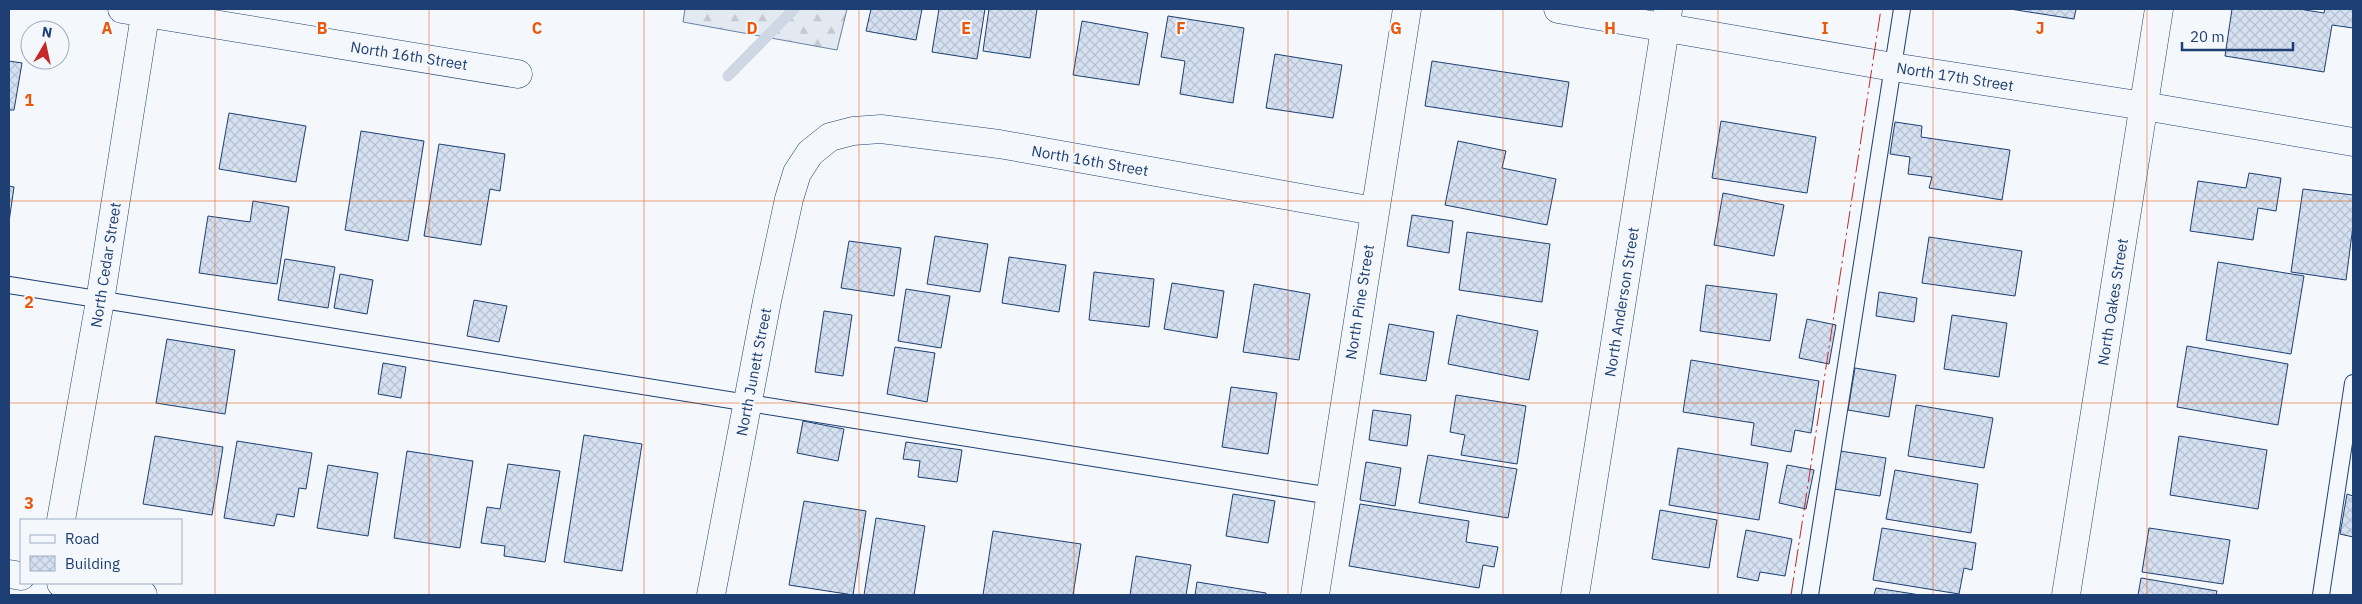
<svg xmlns="http://www.w3.org/2000/svg" width="2362" height="604" viewBox="0 0 2362 604" font-family="'IBM Plex Sans',sans-serif">
<style>
.forest{fill:url(#forest-firs);stroke:#687fa3}
.lines{fill:none;stroke-linecap:round;stroke-linejoin:round}
.stream{stroke:#cfd7e4;stroke-width:11}
.building{fill:url(#building-cross-hatch);stroke:#1d3f73}
.service-casing{stroke:#1d3f73;stroke-width:18}
.minor-casing{stroke:#1d3f73;stroke-width:29}
.service{stroke:#f4f7fb;stroke-width:16}
.minor{stroke:#f4f7fb;stroke-width:28}
.power{stroke:#c62828;stroke-width:1;stroke-dasharray:18 4 2.5 4;stroke-linecap:butt}
.grid{fill:none;stroke:#e8590c;stroke-width:1;stroke-opacity:0.55}
.labels{text-anchor:middle;stroke-width:4;stroke-linejoin:round;paint-order:stroke}
.street-label{font-size:15px;fill:#1d3f73;stroke:#f4f7fb}
.grid-label{font-size:16px;text-anchor:middle;font-weight:bold;fill:#e8590c;stroke:#f4f7fb;stroke-width:4;stroke-linejoin:round;paint-order:stroke}
</style>
<defs>
<pattern id="forest-firs" width="22" height="20" patternUnits="userSpaceOnUse" patternTransform="scale(1.25)"><rect width="22" height="20" fill="#e3e9f0"/><path d="M5 1l3.5 6h-7zM16 11l3.5 6h-7z" fill="#c2c9d1"/></pattern>
<pattern id="building-cross-hatch" width="8" height="8" patternUnits="userSpaceOnUse" patternTransform="scale(1.25)"><rect width="8" height="8" fill="#d5e0f0"/><path d="M0 0l8 8M0 8l8-8" fill="none" stroke="#b6c1d1"/></pattern>
</defs>
<rect width="100%" height="100%" fill="#f4f7fb"/>
<path class="forest" d="M685,9H847L837,50L683,22Z"/>
<g class="lines">
<path class="stream" d="M728,76L794,9"/>
</g>
<g class="building">
<path d="M871,9H922L916,40L866,31Z"/>
<path d="M939,9H985L977,59L932,52Z"/>
<path d="M989,9H1037L1030,58L983,51Z"/>
<path d="M2010,9H2076L2074,19Z"/>
<path d="M2232,9H2299L2324,13L2325,9H2353V28L2332,25L2324,72L2225,56Z"/>
<path d="M1168,16L1244,28L1233,103L1180,94L1185,61L1161,57Z"/>
<path d="M1082,21L1148,33L1139,85L1073,75Z"/>
<path d="M1275,54L1342,65L1333,118L1266,108Z"/>
<path d="M9,61L22,63L14,110H9Z"/>
<path d="M1432,61L1569,82L1562,127L1425,106Z"/>
<path d="M229,113L306,126L296,182L219,169Z"/>
<path d="M1721,121L1816,137L1807,193L1712,178Z"/>
<path d="M1895,122L1922,126L1921,137L2010,150L2002,200L1929,188L1932,177L1908,174L1910,157L1890,154Z"/>
<path d="M361,131L424,141L408,241L345,230Z"/>
<path d="M1458,141L1506,151L1502,168L1556,179L1547,225L1445,205Z"/>
<path d="M439,144L505,154L500,191L490,189L481,245L424,236Z"/>
<path d="M2249,173L2281,178L2276,211L2258,208L2253,240L2190,231L2198,181L2246,188Z"/>
<path d="M9,186L14,187L9,222Z"/>
<path d="M2303,189L2353,195V226L2346,280L2291,272Z"/>
<path d="M1723,193L1784,205L1774,256L1714,245Z"/>
<path d="M253,201L289,207L277,284L199,273L208,216L250,222Z"/>
<path d="M1412,215L1453,221L1449,253L1407,246Z"/>
<path d="M1467,232L1550,244L1542,302L1459,290Z"/>
<path d="M935,236L988,244L980,292L927,284Z"/>
<path d="M1929,237L2022,251L2015,296L1922,283Z"/>
<path d="M849,241L901,248L894,296L841,288Z"/>
<path d="M1009,257L1066,265L1059,312L1002,303Z"/>
<path d="M285,259L335,267L328,308L278,300Z"/>
<path d="M2218,262L2304,276L2291,354L2206,340Z"/>
<path d="M1094,272L1154,279L1149,327L1089,320Z"/>
<path d="M340,274L373,280L367,314L334,308Z"/>
<path d="M1172,283L1224,291L1217,338L1164,329Z"/>
<path d="M1254,284L1310,294L1299,360L1243,352Z"/>
<path d="M1706,285L1777,294L1770,341L1700,331Z"/>
<path d="M906,289L950,296L941,348L898,341Z"/>
<path d="M1879,292L1917,298L1914,322L1876,316Z"/>
<path d="M474,300L507,306L499,342L467,336Z"/>
<path d="M824,311L852,315L843,376L815,372Z"/>
<path d="M1457,315L1538,331L1529,380L1448,364Z"/>
<path d="M1952,315L2007,323L1999,377L1944,369Z"/>
<path d="M1807,319L1836,325L1829,364L1799,358Z"/>
<path d="M1389,324L1434,332L1426,381L1380,374Z"/>
<path d="M167,339L235,350L225,414L156,403Z"/>
<path d="M2187,346L2288,364L2278,425L2177,407Z"/>
<path d="M895,347L935,353L927,402L887,394Z"/>
<path d="M1691,360L1819,381L1811,433L1795,430L1791,452L1751,445L1754,423L1683,412Z"/>
<path d="M383,363L406,367L401,398L378,394Z"/>
<path d="M1855,368L1896,375L1889,417L1848,410Z"/>
<path d="M1231,387L1277,393L1268,454L1222,447Z"/>
<path d="M1456,395L1526,406L1517,464L1461,455L1465,435L1450,432Z"/>
<path d="M1916,405L1993,418L1984,468L1908,456Z"/>
<path d="M1373,410L1411,415L1407,446L1369,440Z"/>
<path d="M803,421L844,429L838,461L797,453Z"/>
<path d="M584,435L642,444L622,571L564,562Z"/>
<path d="M155,436L223,447L212,515L143,504Z"/>
<path d="M2179,436L2267,450L2258,509L2170,495Z"/>
<path d="M237,441L312,453L306,489L299,488L294,517L277,514L274,526L224,518Z"/>
<path d="M906,442L962,450L957,482L918,477L920,461L903,459Z"/>
<path d="M1678,448L1768,463L1759,520L1669,505Z"/>
<path d="M407,451L473,461L460,548L394,538Z"/>
<path d="M1840,451L1886,458L1880,496L1834,489Z"/>
<path d="M1428,455L1517,469L1508,518L1419,503Z"/>
<path d="M1366,462L1401,468L1395,506L1360,500Z"/>
<path d="M508,464L560,471L545,562L504,556L505,546L481,543L487,507L500,509Z"/>
<path d="M328,465L378,473L368,536L317,528Z"/>
<path d="M1787,465L1814,470L1806,509L1779,503Z"/>
<path d="M1895,470L1978,484L1971,533L1886,519Z"/>
<path d="M1233,494L1275,501L1268,543L1226,536Z"/>
<path d="M2347,494L2353,496V537L2340,534Z"/>
<path d="M804,501L866,511L853,595L789,585Z"/>
<path d="M1360,504L1469,521L1466,542L1498,547L1494,567L1483,565L1479,588L1349,566Z"/>
<path d="M1660,510L1717,520L1709,568L1652,559Z"/>
<path d="M876,518L925,526L914,595H864Z"/>
<path d="M1882,528L1976,543L1972,570L1964,568L1959,594L1873,580Z"/>
<path d="M2149,528L2230,540L2223,584L2142,572Z"/>
<path d="M1746,530L1792,539L1785,576L1760,572L1758,581L1737,577Z"/>
<path d="M993,531L1081,544L1073,595H983Z"/>
<path d="M1136,556L1191,565L1186,595H1130Z"/>
<path d="M2141,578L2217,591L2216,595H2138Z"/>
<path d="M1197,582L1266,593V595H1195Z"/>
<path d="M1876,588L1920,595H1874Z"/>
</g>
<g class="lines">
<defs>
<g id="service">
<path d="M9,285L1331,496"/>
<path d="M1810,595L1902,9"/>
<path d="M2321,595L2353,383"/>
</g>
<g id="minor">
<path d="M122,9L518,74"/>
<path d="M1558,9L1893,67L2144,106L2353,142"/>
<path d="M61,520L100,301L146,9"/>
<path d="M9,574L21,576"/>
<path d="M61,583L143,595"/>
<path d="M711,595L767,301L789,199L797,173L810,153L830,137L853,131L881,129L999,144L1374,211"/>
<path d="M1315,595L1407,9"/>
<path d="M1575,595L1668,10"/>
<path d="M2066,595L2159,9"/>
</g>
</defs>
<use href="#service" class="service-casing"/>
<use href="#minor" class="minor-casing"/>
<use href="#service" class="service"/>
<use href="#minor" class="minor"/>
<path class="power" d="M1791,595L1881,9"/>
</g>
<path class="grid" d="M215,9V595M429,9V595M644,9V595M859,9V595M1074,9V595M1288,9V595M1503,9V595M1718,9V595M1933,9V595M2147,9V595M9,201H2353M9,403H2353"/>
<g class="labels">
<g class="street-label">
<text transform="translate(409 56) rotate(9)" y="5">North 16th Street</text>
<text transform="translate(1955 77) rotate(9)" y="5">North 17th Street</text>
<text transform="translate(1090 161) rotate(10)" y="5">North 16th Street</text>
<text transform="translate(106 265) rotate(-81)" y="5">North Cedar Street</text>
<text transform="translate(1360 302) rotate(-81)" y="5">North Pine Street</text>
<text transform="translate(1622 302) rotate(-81)" y="5">North Anderson Street</text>
<text transform="translate(2113 302) rotate(-81)" y="5">North Oakes Street</text>
<text transform="translate(754 372) rotate(-79)" y="5">North Junett Street</text>
</g>
</g>
<g class="grid-label">
<text x="107" y="34">A</text>
<text x="322" y="34">B</text>
<text x="537" y="34">C</text>
<text x="752" y="34">D</text>
<text x="966" y="34">E</text>
<text x="1181" y="34">F</text>
<text x="1396" y="34">G</text>
<text x="1610" y="34">H</text>
<text x="1825" y="34">I</text>
<text x="2040" y="34">J</text>
<text x="29" y="106">1</text>
<text x="29" y="308">2</text>
<text x="29" y="509">3</text>
</g>
<rect width="2362" height="604" fill="none" stroke="#1d3f73" stroke-width="20"/>
<rect x="20" y="519" width="162" height="65" fill="#f4f7fb" stroke="#9eadc5"/>
<rect x="30" y="535" width="25" height="8" fill="#f4f7fb" stroke="#9eadc5"/>
<text x="65" y="544" font-size="15" fill="#1d3f73">Road</text>
<rect x="30" y="556" width="25" height="15" fill="url(#building-cross-hatch)" stroke="#9eadc5"/>
<text x="65" y="569" font-size="15" fill="#1d3f73">Building</text>
<g transform="translate(45 45) rotate(9)"><circle r="24" fill="#f4f7fb" stroke="#9eadc5"/>
<path d="M0-4L9 19L0 12L-9 19Z" fill="#c62828"/>
<text y="-8" font-size="14" font-weight="bold" text-anchor="middle" fill="#1d3f73">N</text>
</g>
<path d="M2182 42v8h111v-8" fill="none" stroke="#1d3f73" stroke-width="2.5"/>
<text x="2190" y="42" font-size="15" fill="#1d3f73" stroke="#f4f7fb" stroke-width="4" paint-order="stroke">20 m</text>
</svg>
